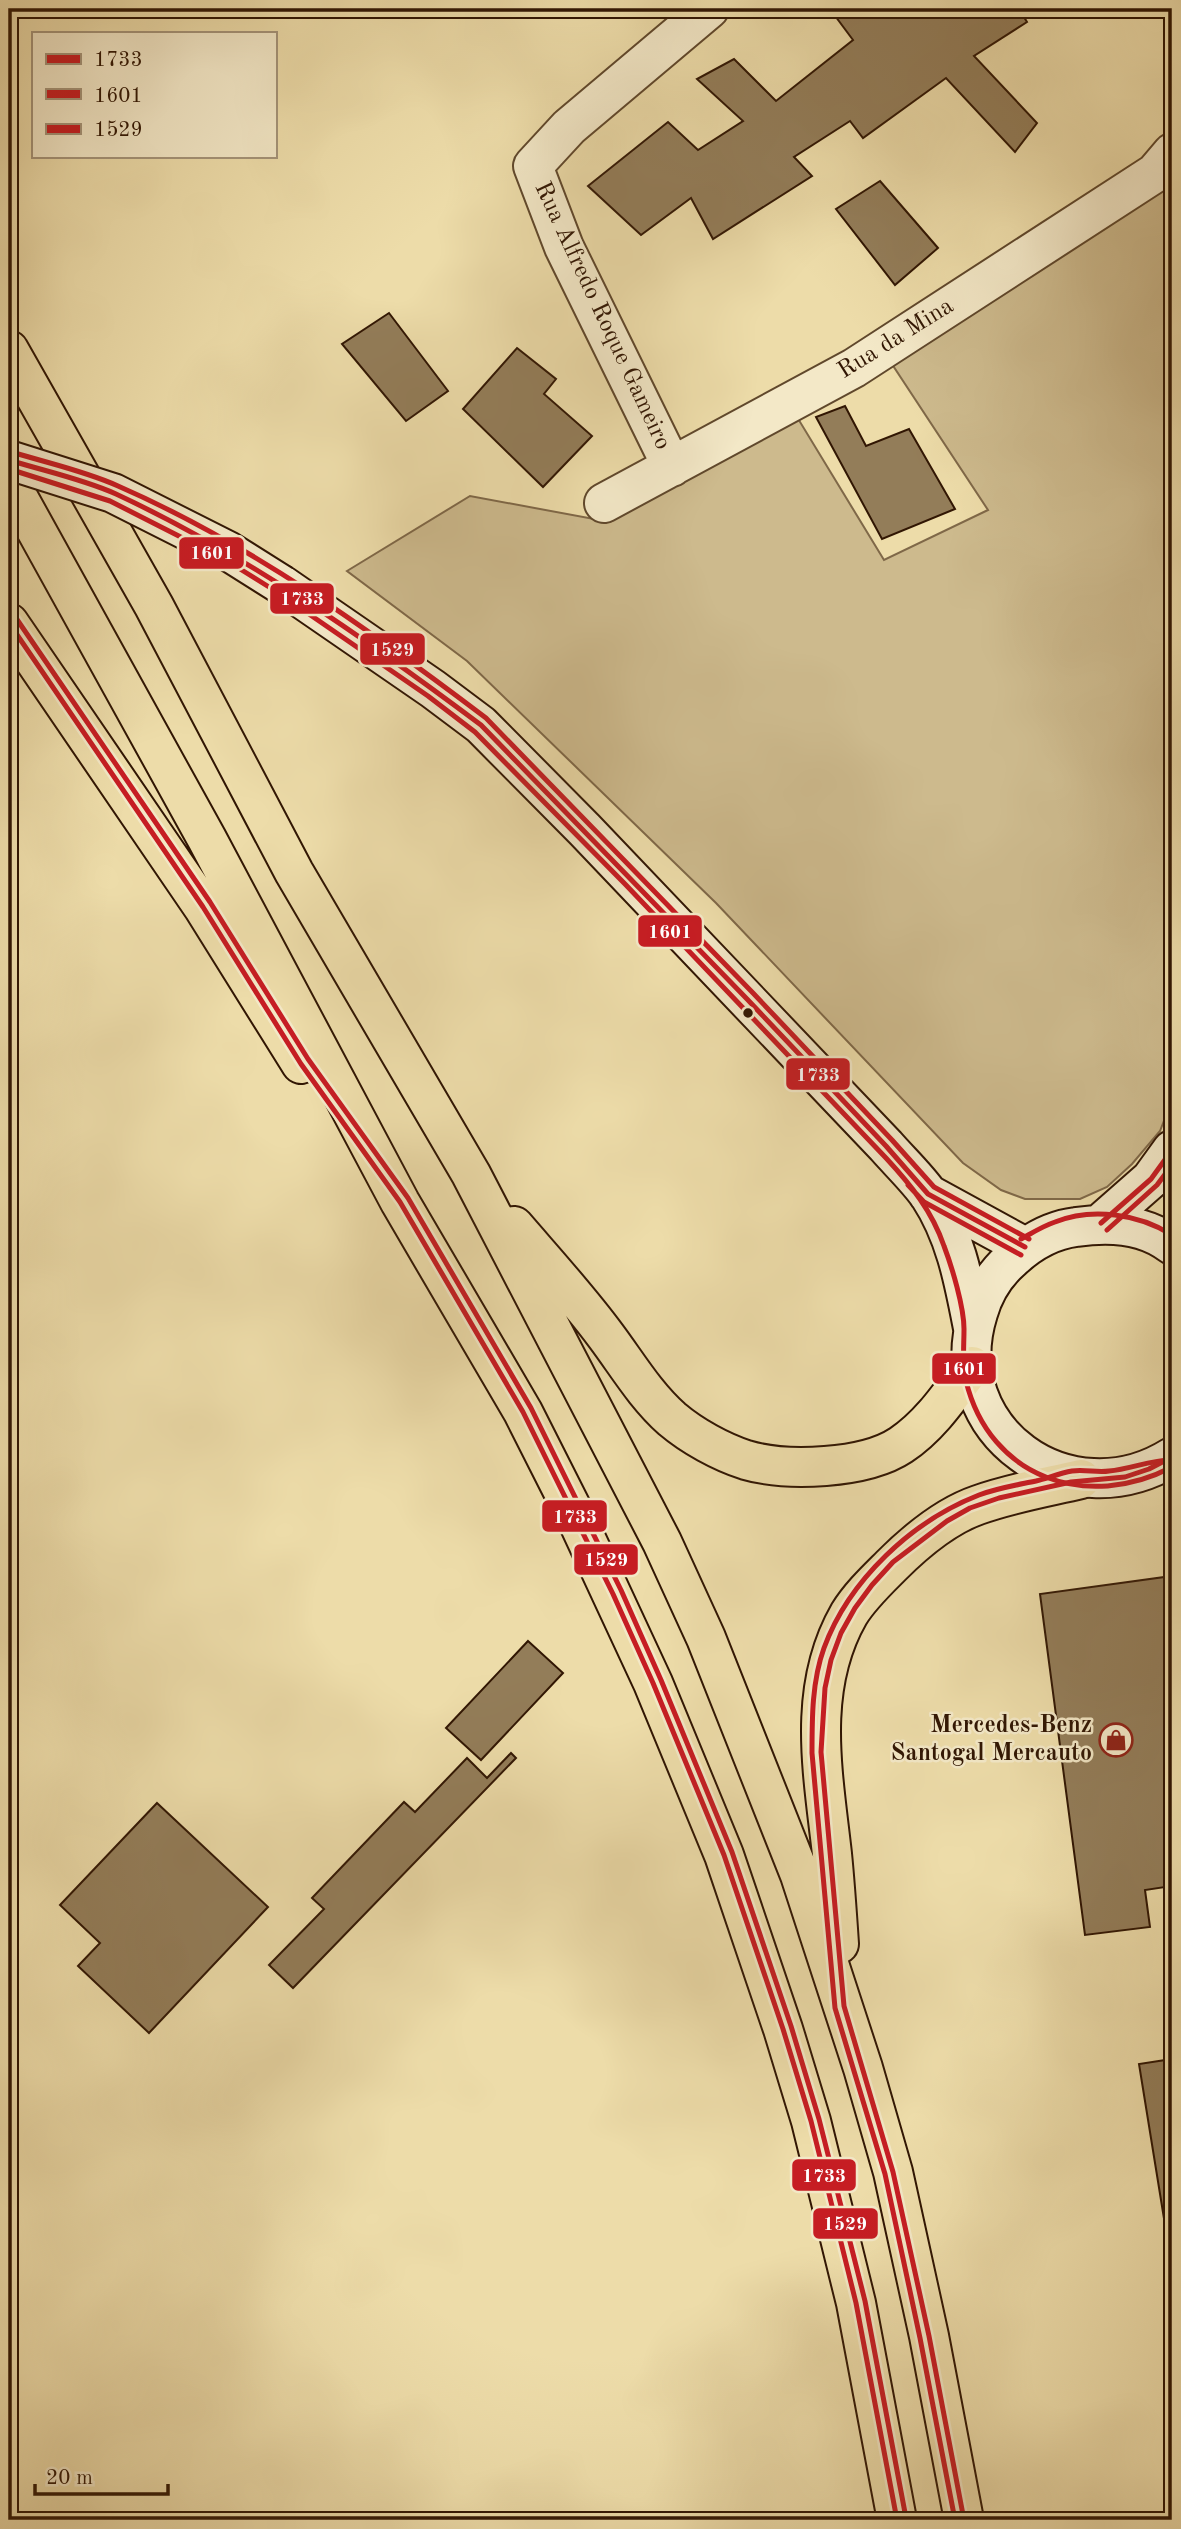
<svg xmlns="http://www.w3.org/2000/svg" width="1181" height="2529" font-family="'Old Standard TT',serif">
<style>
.green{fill:#cdba8d;stroke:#7f6848;stroke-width:2}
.building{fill:#937d59;stroke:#311603;stroke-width:2}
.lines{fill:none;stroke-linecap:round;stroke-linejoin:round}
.street-casing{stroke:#60482c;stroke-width:42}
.secondary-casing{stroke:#311603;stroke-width:42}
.primary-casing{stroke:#311603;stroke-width:42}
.street{stroke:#f3e8c7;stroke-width:38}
.secondary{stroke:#f3e8c7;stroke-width:38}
.primary{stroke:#eddca9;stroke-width:38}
.secondary-bridge-casing{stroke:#311603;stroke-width:42;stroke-linecap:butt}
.secondary-bridge{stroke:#f3e8c7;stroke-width:38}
.bus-1-casing{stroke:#f3e8c7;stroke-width:10}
.bus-2-casing{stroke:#f3e8c7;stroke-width:10}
.bus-3-casing{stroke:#f3e8c7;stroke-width:10}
.bus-1{stroke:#c61d23;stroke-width:5}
.bus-2{stroke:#c61d23;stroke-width:5}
.bus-3{stroke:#c61d23;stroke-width:5}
.bus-dot{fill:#311603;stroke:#f3e8c7;stroke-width:2.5}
.labels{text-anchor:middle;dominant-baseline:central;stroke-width:5;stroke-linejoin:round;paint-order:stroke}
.street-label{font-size:24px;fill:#311603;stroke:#f3e8c7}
.poi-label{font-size:24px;font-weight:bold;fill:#311603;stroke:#f3e8c7;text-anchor:end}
.line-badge{stroke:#f3e8c7;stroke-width:2.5}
.badge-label{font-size:19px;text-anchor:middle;font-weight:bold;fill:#fff}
</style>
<rect width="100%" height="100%" fill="#eddca9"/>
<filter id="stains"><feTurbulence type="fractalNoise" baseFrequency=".00286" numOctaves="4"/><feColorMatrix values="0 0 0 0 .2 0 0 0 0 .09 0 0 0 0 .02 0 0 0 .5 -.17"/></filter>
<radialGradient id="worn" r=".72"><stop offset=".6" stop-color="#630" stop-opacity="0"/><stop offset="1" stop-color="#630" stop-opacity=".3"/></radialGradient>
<!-- green -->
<path class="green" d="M1172 179V1100L1160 1131 1132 1164 1107 1187 1080 1199H1025L1001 1190 963 1163 716 903 467 661 347 571 470 496 610 522 794 412 884 560 988 510 886 355Z"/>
<!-- building -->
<path class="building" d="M830 9H877L885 17 897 9H1019L1027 22 974 56 1037 123 1015 152 946 78 863 138 850 121 794 157 812 176 713 239 691 198 641 235 588 186 668 122 698 150 743 121 697 79 734 59 776 101 853 40Z
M880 181 938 248 895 285 836 209Z
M389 313 448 391 406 421 342 344Z
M517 348 556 379 544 394 592 436 543 487 463 409Z
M845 406 866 446 909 429 955 509 882 539 816 417Z
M1172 1576V1886L1145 1890 1150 1927 1085 1935 1040 1594Z
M528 1641 563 1673 481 1760 446 1728Z
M511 1753 516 1758 293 1988 269 1965 324 1909 312 1898 404 1802 415 1812 467 1758 487 1778Z
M157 1803 268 1907 149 2033 78 1966 100 1943 60 1905Z
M1172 2059V2268L1139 2064Z"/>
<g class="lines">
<defs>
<path id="street" d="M672 467 564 247 533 166 569 127 709 9
M604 503 854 368 1155 173 1172 153"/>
<path id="secondary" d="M282 585 433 689 481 725 585 830 886 1146C900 1162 917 1178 929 1195 956 1236 964 1282 973 1328
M928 1194 1025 1247
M1101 1223 1151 1179 1172 1150
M1172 1245C1145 1224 1109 1222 1076 1227 1052 1230 1029 1243 1011 1260 995 1274 984 1292 978 1313 941 1431 1069 1521 1172 1457"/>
<path id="primary" d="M9 350 154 606 294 872 471 1174 662 1542 706 1638 800 1875 863 2068 893 2172 929 2336 964 2520
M9 481 207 839 400 1202 523 1412 573 1511 653 1683 724 1855 783 2029 811 2121 856 2303 897 2520
M9 623 203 907 301 1064
M514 1226C545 1262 578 1298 606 1336 627 1364 645 1395 672 1419 692 1436 721 1452 746 1460 787 1472 865 1469 901 1445 931 1425 951 1394 972 1366
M839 1944C837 1914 835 1884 832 1854 823 1773 806 1689 849 1614 860 1596 877 1580 891 1566 915 1542 946 1516 978 1505 1011 1493 1047 1487 1081 1479"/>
</defs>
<!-- street casing -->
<use href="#street" class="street-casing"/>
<!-- secondary casing -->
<use href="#secondary" class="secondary-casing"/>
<!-- primary casing -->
<use href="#primary" class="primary-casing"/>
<!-- street -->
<use href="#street" class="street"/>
<!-- secondary -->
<use href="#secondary" class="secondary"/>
<!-- primary -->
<use href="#primary" class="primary"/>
<defs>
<path id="secondary-bridge" d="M9 460 113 493 228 551 282 585"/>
</defs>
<!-- secondary-bridge casing -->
<use href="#secondary-bridge" class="secondary-bridge-casing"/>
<!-- secondary-bridge -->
<use href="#secondary-bridge" class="secondary-bridge"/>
<defs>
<path id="bus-1" d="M9 460C44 471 83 479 116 494 247 555 366 639 481 725L747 999 886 1146 928 1194 1025 1247
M9 623 203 907 301 1064 400 1202 523 1412 613 1594 653 1683 724 1855 783 2029 811 2121 856 2303 897 2520
M1101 1223 1151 1179 1172 1150
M964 2520 929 2336 893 2172 844 2006 821 1752 825 1688 831 1660 841 1633 855 1608 872 1585 893 1562 947 1521 970 1508 999 1498 1071 1482 1125 1477 1149 1469 1172 1457"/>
<path id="bus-2" d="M9 469 110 501 224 559 277 592 428 696 475 732 625 884 886 1158C911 1185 932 1211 944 1246 952 1267 964 1307 964 1329 964 1347 962 1363 966 1381 990 1479 1088 1511 1172 1467
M908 1185 924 1202 1021 1255
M1107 1230 1157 1185 1172 1165"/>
<path id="bus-3" d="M12 452C47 463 85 471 118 486 251 544 371 631 486 718L753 993 892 1140 934 1187 1029 1239
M16 618 210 902 308 1059 408 1198 531 1408 621 1590 661 1680 732 1852 791 2026 819 2119 865 2301 906 2518
M1021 1239C1032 1233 1043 1226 1055 1222 1092 1207 1139 1214 1172 1235
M955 2520 920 2338 885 2174 835 2008 812 1753C812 1718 812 1681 824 1648 849 1580 912 1521 979 1495 998 1488 1017 1485 1036 1481 1048 1478 1060 1473 1072 1471 1085 1469 1097 1473 1109 1471 1131 1469 1150 1460 1172 1460"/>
</defs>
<!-- bus-1 casing -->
<use href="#bus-1" class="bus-1-casing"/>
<!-- bus-2 casing -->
<use href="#bus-2" class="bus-2-casing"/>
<!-- bus-3 casing -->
<use href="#bus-3" class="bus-3-casing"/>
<!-- bus-1 -->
<use href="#bus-1" class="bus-1"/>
<!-- bus-2 -->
<use href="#bus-2" class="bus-2"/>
<!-- bus-3 -->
<use href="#bus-3" class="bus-3"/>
</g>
<!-- icons -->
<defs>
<symbol id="shop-ring" viewBox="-11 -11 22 22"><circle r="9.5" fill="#f3e8c7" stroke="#8f2418" stroke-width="1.5"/><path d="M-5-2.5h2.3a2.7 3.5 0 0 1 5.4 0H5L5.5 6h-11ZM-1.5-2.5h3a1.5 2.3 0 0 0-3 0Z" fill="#8f2418"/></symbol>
</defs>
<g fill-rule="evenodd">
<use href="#shop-ring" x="1097" y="1721" width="38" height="38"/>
</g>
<!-- markers -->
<circle class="bus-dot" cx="748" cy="1013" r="6"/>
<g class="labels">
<!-- street labels -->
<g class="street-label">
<text transform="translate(602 316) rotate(65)">Rua Alfredo Roque Gameiro</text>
<text transform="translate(896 339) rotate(-32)">Rua da Mina</text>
</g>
<!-- poi labels -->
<g class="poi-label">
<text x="1092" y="1726">Mercedes-Benz<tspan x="1092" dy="28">Santogal Mercauto</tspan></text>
</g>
</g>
<g class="line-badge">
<rect x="178" y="536" width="67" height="34" rx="7" fill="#c61d23"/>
<rect x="269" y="582" width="66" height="33" rx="7" fill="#c61d23"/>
<rect x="359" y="632" width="67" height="34" rx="7" fill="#c61d23"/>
<rect x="637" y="914" width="66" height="34" rx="7" fill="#c61d23"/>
<rect x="785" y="1057" width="66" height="34" rx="7" fill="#c61d23"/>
<rect x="931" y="1352" width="66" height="33" rx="7" fill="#c61d23"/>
<rect x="541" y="1499" width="67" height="34" rx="7" fill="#c61d23"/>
<rect x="573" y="1543" width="66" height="33" rx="7" fill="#c61d23"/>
<rect x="791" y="2158" width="66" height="34" rx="7" fill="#c61d23"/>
<rect x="812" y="2207" width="67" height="33" rx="7" fill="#c61d23"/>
</g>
<g class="badge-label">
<text x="212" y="559">1601</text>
<text x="302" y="605">1733</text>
<text x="392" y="656">1529</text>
<text x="670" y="938">1601</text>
<text x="818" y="1081">1733</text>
<text x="964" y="1375">1601</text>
<text x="575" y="1523">1733</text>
<text x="606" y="1566">1529</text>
<text x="824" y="2182">1733</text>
<text x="845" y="2230">1529</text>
</g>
<!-- margin -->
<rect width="1181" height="2529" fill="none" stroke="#eddca9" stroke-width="35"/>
<rect x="10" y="10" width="1160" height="2508" fill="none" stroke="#311603" stroke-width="3.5"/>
<rect x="18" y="18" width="1146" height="2494" fill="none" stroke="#311603" stroke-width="2"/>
<!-- legend -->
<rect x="32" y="32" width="245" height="126" fill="#f3e8c7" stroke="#a59479" stroke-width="2"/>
<rect x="46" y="54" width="35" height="10" fill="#c61d23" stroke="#a59479" stroke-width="2"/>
<text x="94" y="66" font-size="21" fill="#311603">1733</text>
<rect x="46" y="89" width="35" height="10" fill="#c61d23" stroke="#a59479" stroke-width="2"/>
<text x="94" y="102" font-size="21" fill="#311603">1601</text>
<rect x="46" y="124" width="35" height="10" fill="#c61d23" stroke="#a59479" stroke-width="2"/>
<text x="94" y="136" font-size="21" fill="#311603">1529</text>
<!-- scale -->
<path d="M35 2484v10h133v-10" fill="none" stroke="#311603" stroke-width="3.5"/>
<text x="46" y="2484" font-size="21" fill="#311603" stroke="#f3e8c7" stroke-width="5" paint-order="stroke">20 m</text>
<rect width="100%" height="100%" filter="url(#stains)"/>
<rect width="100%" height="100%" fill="url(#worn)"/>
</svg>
